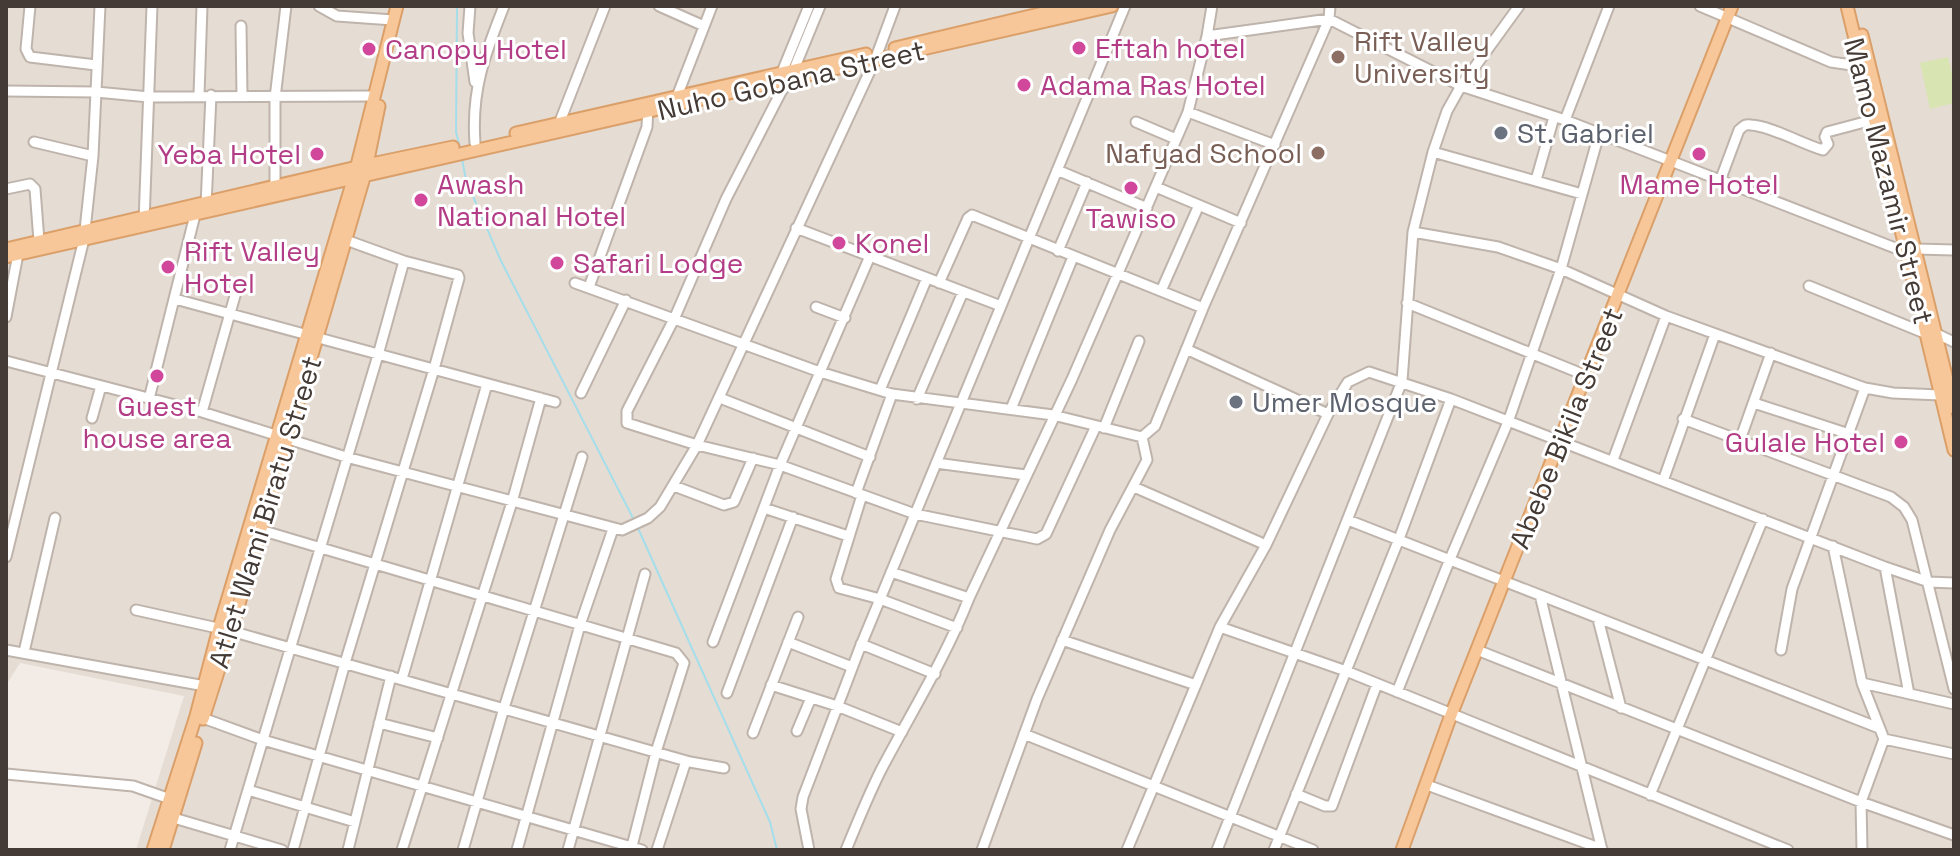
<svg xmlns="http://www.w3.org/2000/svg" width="1960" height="856" font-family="'Space Grotesk',sans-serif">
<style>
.residential{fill:#e5dcd4}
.pitch{fill:#d8e4b1}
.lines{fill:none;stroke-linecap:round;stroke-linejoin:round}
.stream{stroke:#a5deeb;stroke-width:2}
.minor-casing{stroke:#bfb4ac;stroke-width:13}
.major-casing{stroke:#dba06a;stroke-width:15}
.minor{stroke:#fff;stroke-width:9}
.major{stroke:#f7c799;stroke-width:11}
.hotel-dot{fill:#d1479c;stroke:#fff;stroke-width:3}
.education-dot{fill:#8d6e63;stroke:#fff;stroke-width:3}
.worship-dot{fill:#6b7280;stroke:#fff;stroke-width:3}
.labels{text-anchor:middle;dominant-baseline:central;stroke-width:6;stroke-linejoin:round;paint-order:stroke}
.education-label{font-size:28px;fill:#785e54;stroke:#fff;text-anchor:start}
.hotel-label{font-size:28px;fill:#b23c85;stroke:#fff;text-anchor:start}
.street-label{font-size:28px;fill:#443b36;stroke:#fff}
.worship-label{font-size:28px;fill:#5b616d;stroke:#fff;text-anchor:start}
</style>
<rect width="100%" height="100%" fill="#f2ebe6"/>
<!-- residential -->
<path class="residential" d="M6 6H1954V850H136L184 696 20 663 6 685Z"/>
<!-- pitch -->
<path class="pitch" d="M1948 57 1954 83V103L1930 109 1920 63Z"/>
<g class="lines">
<!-- stream -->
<path class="stream" d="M457 6 456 132 460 148
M462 159 466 180 501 261 634 520
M637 526 770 822 777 850"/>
<defs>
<path id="minor" d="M30 6 26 49 30 57 96 65
M319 6 337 16 393 20
M470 6 468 33 475 82
M659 6 704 26
M820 6 790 79 781 92 726 199 675 317 627 411V423L697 445 780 465 915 514 1037 539 1046 534 1096 426
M1700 6 1831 62 1865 67
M241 26 242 96
M1207 36 1329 19 1461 86 1565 120 1908 253
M780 77 809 6
M6 91 96 92 149 97 374 96
M199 95 202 6
M676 99 712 6
M1188 112 1275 145
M1565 120 1609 6
M1136 122 1176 139
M557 129 605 6
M34 142 93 156
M475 143C471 90 485 54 504 6
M1433 152 1582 194
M1057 170 1147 208
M1536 180 1554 117
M1720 181 1739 130C1744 126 1744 124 1751 125 1771 126 1802 144 1823 150L1828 144 1825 137 1827 132 1880 118
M1156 187 1241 223
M275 188V98L286 6
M6 189 30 184 35 189 39 241
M206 205 211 95
M144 222 152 6
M796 228 1001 306
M1413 232 1498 247 1561 269 1666 316 1865 388 1893 393 1940 395
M1916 249 1954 250
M1058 251 1087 182
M575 283 820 372 892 394 1053 415 1142 437 1155 426 1203 308 1329 19 1330 6
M939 283 968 218 972 215 1203 308
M1809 286 1927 334
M589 287 647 127 648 105
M1161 291 1199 205
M175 299 555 402
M1407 303 1587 376
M816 307 845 318
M6 317 18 254
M1935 333 1954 342
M1186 349 1328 414
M6 361 202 412 346 457 622 530 648 518 660 507 697 445 875 60 895 6
M880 390 927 278
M581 393 626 300
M720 398 870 457
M149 399 195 215
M917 399 963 292
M1754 403 1849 434
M1011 409 1073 257
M202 412 238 285
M92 418 101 386
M1683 419 1891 497 1904 507 1912 520 1954 689
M1104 428 1139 341
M1740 440 1771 353
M1613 460 1666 316
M936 463 1026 475
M1663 481 1715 334
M674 486 724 505 734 502 753 458
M1134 487 1266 545
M856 493 892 394
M862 495 836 579 839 588 880 599 957 628
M764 508 848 536
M1348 520 1879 728
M257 529 676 653 684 663 656 752 631 850
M1833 546 1862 683 1884 739 1861 802 1862 850
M6 557 84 239 93 156 100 6
M1885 567 1909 694
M891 572 969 598
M1540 595 1602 850
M136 610 231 631 690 762 724 768
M1598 619 1621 708
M1220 627 1346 671 1788 850
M1062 640 1196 685
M713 642 780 465 870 256
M788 642 852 667
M861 644 935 674
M6 650 205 686
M1477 650 1861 802 1954 835
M1781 650 1792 589 1865 388
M24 652 55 518
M402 679 487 384
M1862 683 1954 704
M771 685 837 706 902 732
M1397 692 1450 559 1508 422 1561 269 1599 134
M727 693 793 517
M200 717 263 740 642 850
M379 723 438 738
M797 731 811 698
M753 733 798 617
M1024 734 1313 850
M1884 739 1954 754
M6 774 133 786 170 799
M1427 785 1602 849
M248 790 355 822
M1296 794 1325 806H1332L1377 684
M1650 795 1763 519
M167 816 282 850
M230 850 378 355 404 261
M293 850 345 663 434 369 459 278 458 275 404 261 346 240
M348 850 391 676
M402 850 512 502 541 398
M463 850 504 708 582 457
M517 850 580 625 613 529
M568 850 645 574
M657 850 686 761
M809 850 801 809 803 797 859 650 1125 6
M846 850C857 823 868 796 881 770 911 713 945 659 969 598L1072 379 1188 112 1207 36 1212 6
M982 850 1037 699 1110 530 1147 460 1142 437
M1127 850 1220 627 1266 545 1328 414 1348 382 1369 372 1451 399 1885 567 1929 582 1954 583
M1217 850 1402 381 1413 232 1433 152 1447 111 1461 86 1519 6
M1274 850 1399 539 1451 399"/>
<path id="major" d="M1847 6 1954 450
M1862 35 1954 408
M895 48 1073 6
M516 133 866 54
M6 249 357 167 453 147
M6 257 1112 6
M203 719 231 631 365 174 379 106
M153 850 196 716 219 628 354 177 397 6
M163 850 196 743
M1402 850 1451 715 1732 6"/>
</defs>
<!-- minor casing -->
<use href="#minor" class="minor-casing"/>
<!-- major casing -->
<use href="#major" class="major-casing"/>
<!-- minor -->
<use href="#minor" class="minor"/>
<!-- major -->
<use href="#major" class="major"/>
</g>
<!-- markers -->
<g class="hotel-dot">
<circle cx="1079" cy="48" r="8"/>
<circle cx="369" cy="49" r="8"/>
<circle cx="1024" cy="85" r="8"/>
<circle cx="317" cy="154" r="8"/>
<circle cx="1699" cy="154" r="8"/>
<circle cx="1131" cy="188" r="8"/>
<circle cx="421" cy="200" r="8"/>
<circle cx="839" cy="243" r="8"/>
<circle cx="557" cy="263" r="8"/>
<circle cx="168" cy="267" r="8"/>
<circle cx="157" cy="376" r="8"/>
<circle cx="1901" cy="442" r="8"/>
</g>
<g class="education-dot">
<circle cx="1338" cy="57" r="8"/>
<circle cx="1318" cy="153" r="8"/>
</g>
<g class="worship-dot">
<circle cx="1501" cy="133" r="8"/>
<circle cx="1236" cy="402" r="8"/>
</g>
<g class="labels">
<!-- education labels -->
<g class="education-label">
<text x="1354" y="41">Rift Valley<tspan x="1354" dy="32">University</tspan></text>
<text x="1302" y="153" text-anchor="end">Nafyad School</text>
</g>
<!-- hotel labels -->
<g class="hotel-label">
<text x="1095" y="48">Eftah hotel</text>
<text x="385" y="49">Canopy Hotel</text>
<text x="1040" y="85">Adama Ras Hotel</text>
<text x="301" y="154" text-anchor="end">Yeba Hotel</text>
<text x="437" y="184">Awash<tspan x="437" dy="32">National Hotel</tspan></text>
<text x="1699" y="184" text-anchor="middle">Mame Hotel</text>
<text x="1131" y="218" text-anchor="middle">Tawiso</text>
<text x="855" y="243">Konel</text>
<text x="184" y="251">Rift Valley<tspan x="184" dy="32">Hotel</tspan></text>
<text x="573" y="263">Safari Lodge</text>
<text x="157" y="406" text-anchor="middle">Guest<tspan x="157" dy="32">house area</tspan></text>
<text x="1885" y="442" text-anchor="end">Gulale Hotel</text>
</g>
<!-- street labels -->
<g class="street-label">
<text transform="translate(791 80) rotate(-13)">Nuho Gobana Street</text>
<text transform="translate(1889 181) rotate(76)">Mamo Mazamir Street</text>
<text transform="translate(1566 428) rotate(-68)">Abebe Bikila Street</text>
<text transform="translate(265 512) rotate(-73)">Atlet Wami Biratu Street</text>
</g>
<!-- worship labels -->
<g class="worship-label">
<text x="1517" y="133">St. Gabriel</text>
<text x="1252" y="402">Umer Mosque</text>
</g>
</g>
<!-- border -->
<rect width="1960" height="856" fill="none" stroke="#443b36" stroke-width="16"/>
</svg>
